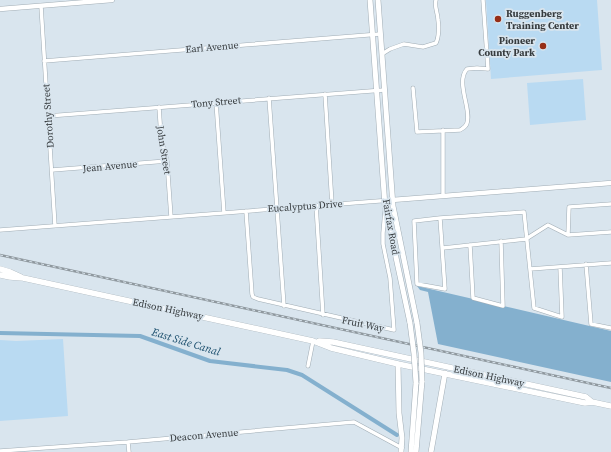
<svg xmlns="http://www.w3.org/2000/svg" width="611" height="452" font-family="'Source Serif 4',serif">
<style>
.green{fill:#b9daf2}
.water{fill:#84b0ce}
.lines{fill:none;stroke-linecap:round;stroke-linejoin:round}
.canal{stroke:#84b0ce;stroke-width:4}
.minor-casing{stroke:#a1adb5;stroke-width:4.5}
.tertiary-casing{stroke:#a1adb5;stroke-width:5.5}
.secondary-casing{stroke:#a1adb5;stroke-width:6}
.primary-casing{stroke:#a1adb5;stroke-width:6}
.minor{stroke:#fff;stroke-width:3.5}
.tertiary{stroke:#fff;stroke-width:4.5}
.secondary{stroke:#fff;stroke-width:5}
.primary{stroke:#fff;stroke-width:5.5}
.rail-casing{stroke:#8f989e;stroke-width:2.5}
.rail{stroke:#d9e5ee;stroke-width:1;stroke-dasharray:3;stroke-linecap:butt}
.secondary-bridge-casing{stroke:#a1adb5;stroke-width:6;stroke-linecap:butt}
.secondary-bridge{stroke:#fff;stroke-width:5}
.poi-dot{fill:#962e17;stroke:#d9e5ee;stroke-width:1.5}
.labels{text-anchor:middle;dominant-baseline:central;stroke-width:3.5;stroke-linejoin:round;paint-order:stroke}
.poi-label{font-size:10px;font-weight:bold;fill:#363b3e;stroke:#d9e5ee;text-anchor:start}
.street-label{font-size:10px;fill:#363b3e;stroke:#d9e5ee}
.water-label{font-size:11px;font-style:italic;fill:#184c6b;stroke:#d9e5ee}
</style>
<rect width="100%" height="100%" fill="#d9e5ee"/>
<!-- green -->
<path class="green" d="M486 0H597L602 70 491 79Z
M583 79 586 120 530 125 527 83Z
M63 339 68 416 0 421V340L16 341Z"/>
<!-- water -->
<path class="water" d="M417 286 611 331V382L438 344 428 292 420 290Z"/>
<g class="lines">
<!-- canal -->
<path class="canal" d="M0 333 140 336 210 361 287 370 302 375 397 435"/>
<defs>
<path id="minor" d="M41 6 55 226
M382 54 390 49 404 44 423 47 436 43C439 37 439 26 438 20 438 13 434 7 436 0
M44 61 380 34
M413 88 417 132 460 130C463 128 466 127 467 123 472 110 455 82 467 69L477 68 488 69 483 0
M325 94 332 204
M269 98 284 306
M216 102 224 213
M159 107 161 136 167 161 171 217
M48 116 384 90
M443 130V195
M52 170 167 161
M316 205 323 315
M246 211 252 294 253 297 258 299 394 330 390 278 383 244V233L385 211
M440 218 445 289 417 284 414 221 440 218 524 212 534 308 562 317 560 267
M0 230 392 200
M568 235 569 207 611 204
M470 245 473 298 503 306 501 241
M443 248 526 239 548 225 568 235 611 232
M586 264 591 324 611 328
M530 269 611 263
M308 366 313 341
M128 442 129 452
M0 451 128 442 354 422 402 448"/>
<path id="tertiary" d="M0 9 112 0
M392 200 611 183"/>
<path id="secondary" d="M370 0 385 206 410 323
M378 0 393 206 417 323
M398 364 399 413 402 438 401 452
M411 452 416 383
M416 452 422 381
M431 452 445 373"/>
<path id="primary" d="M0 269 10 272 21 277
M0 275 10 277 23 278 313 341 331 348 398 364 585 403 592 402 611 406
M319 341 333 342 586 397 592 402"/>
</defs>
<!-- minor casing -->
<use href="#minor" class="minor-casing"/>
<!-- tertiary casing -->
<use href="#tertiary" class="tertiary-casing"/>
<!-- secondary casing -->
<use href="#secondary" class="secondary-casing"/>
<!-- primary casing -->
<use href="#primary" class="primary-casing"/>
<!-- minor -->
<use href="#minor" class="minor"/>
<!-- tertiary -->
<use href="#tertiary" class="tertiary"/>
<!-- secondary -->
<use href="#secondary" class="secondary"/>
<!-- primary -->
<use href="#primary" class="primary"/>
<defs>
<path id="rail" d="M0 255 611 388"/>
</defs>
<!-- rail casing -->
<use href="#rail" class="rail-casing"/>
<!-- rail -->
<use href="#rail" class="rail"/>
<defs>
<path id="secondary-bridge" d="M410 323 414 354 416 383
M417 323 421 353 422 381"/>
</defs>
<!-- secondary-bridge casing -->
<use href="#secondary-bridge" class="secondary-bridge-casing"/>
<!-- secondary-bridge -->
<use href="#secondary-bridge" class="secondary-bridge"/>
</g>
<!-- markers -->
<g class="poi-dot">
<circle cx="498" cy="19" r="4"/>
<circle cx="543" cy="46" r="4"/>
</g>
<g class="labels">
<!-- poi labels -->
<g class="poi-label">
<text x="506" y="13">Ruggenberg<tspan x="506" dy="12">Training Center</tspan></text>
<text x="535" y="40" text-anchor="end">Pioneer<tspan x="535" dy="12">County Park</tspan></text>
</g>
<!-- street labels -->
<g class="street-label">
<text transform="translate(212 47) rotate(-5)">Earl Avenue</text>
<text transform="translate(216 102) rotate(-5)">Tony Street</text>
<text transform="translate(48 116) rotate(-94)">Dorothy Street</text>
<text transform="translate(164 150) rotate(81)">John Street</text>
<text transform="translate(110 166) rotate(-5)">Jean Avenue</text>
<text transform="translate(305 206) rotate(-4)">Eucalyptus Drive</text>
<text transform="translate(391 227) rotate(80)">Fairfax Road</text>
<text transform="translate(168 309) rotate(12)">Edison Highway</text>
<text transform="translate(363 324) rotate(12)">Fruit Way</text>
<text transform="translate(489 376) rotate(12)">Edison Highway</text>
<text transform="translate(204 435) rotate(-5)">Deacon Avenue</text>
</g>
<!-- water labels -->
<g class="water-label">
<text transform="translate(186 342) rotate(17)">East Side Canal</text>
</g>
</g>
</svg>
